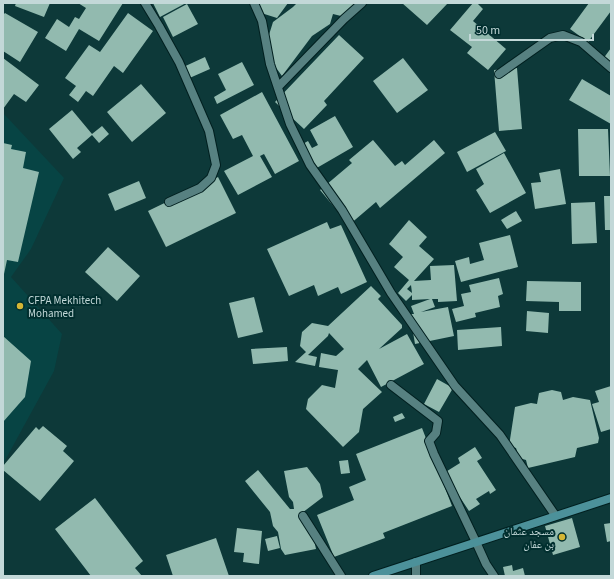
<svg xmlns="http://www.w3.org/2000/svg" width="614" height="579" font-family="'Source Sans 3','Noto Naskh Arabic',sans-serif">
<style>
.built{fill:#074444}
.building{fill:#92baaf;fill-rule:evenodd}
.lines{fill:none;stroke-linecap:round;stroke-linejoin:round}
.service-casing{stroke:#001f1f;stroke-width:10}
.minor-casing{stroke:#001f1f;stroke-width:10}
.secondary-casing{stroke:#001f1f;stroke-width:10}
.service{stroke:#578181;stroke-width:8}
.minor{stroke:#578181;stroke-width:8}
.secondary{stroke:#4c919a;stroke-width:8}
.poi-dot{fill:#d4b635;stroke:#012f2f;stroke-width:1.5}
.labels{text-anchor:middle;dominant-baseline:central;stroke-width:4;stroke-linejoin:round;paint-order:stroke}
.poi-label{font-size:11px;fill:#c3d8d8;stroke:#012f2f;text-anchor:start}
</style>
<rect width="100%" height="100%" fill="#0d3939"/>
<!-- built -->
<path class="built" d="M3 113 64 178 31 249 11 277 62 334 54 371 3 464Z"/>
<!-- building -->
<path class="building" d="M16 3H50L44 17 15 6Z
M78 3H123L99 41 79 29 66 51 45 38 57 19 69 27 75 17 79 19 86 8Z
M153 3H186L160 17Z
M251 3H288L277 18 258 12Z
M297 3H360L341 16 333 14 330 24 312 36 282 76 264 51 273 22 293 7Z
M402 3H448L427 25Z
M473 3H477L483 9 473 21 506 49 488 70 467 53 472 47 450 30Z
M589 3H611V11L588 42 570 29Z
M187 4 198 24 173 37 163 17Z
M5 13 38 32 20 62 3 51V15Z
M128 13 153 31 123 73 114 66 93 96 86 91 78 102 69 95 76 86 65 78 89 45 100 52Z
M339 35 364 58 324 101 327 105 304 129 275 102Z
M611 48V64L603 59Z
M205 57 210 69 185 80 179 69Z
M3 58 39 85 26 102 14 94 3 109Z
M403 58 428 90 397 113 373 81Z
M242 62 254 85 217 104 214 97 226 90 218 74Z
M517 68 522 129 499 131 494 70Z
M582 79 611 96V124L569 100Z
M141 84 166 113 132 142 107 112Z
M262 92 299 161 275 174 264 154 260 156 272 177 238 195 224 171 253 156 242 135 233 139 220 115Z
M72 110 92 134 102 126 109 134 99 143 92 135 77 148 81 152 73 159 49 129Z
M335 116 353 147 315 169 301 145 308 141 312 148 318 145 310 130Z
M578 129H608L610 176H579Z
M495 132 506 151 467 172 457 152Z
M373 140 395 166 402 161 405 165 434 140 445 153 380 208 376 202 349 225 320 190 352 163 349 160Z
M3 143 12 145 11 149 26 152 23 168 39 172 18 262 7 260 4 274Z
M504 153 526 193 490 213 476 190 484 184 476 169Z
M560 169 566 204 535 209 531 183 541 182 539 173Z
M218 177 236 213 166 247 148 211Z
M139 181 146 198 115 211 108 194Z
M604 196H611V230H605Z
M595 202 597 243 572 244 571 203Z
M516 211 522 221 507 229 501 220Z
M409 220 427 237 419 246 434 259 414 281 431 280 430 266 454 265 457 301 438 302V299H432L435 307 421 312 448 307 454 336 415 344 410 314H414L411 306 430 299 412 300V295L406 301 398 293 409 280 394 267 403 257 389 244ZM411 285 412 293 407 289Z
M327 222 330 229 341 225 367 282 341 294 338 287 318 296 314 285 289 296 267 249Z
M510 235 518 267 461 282 455 261 469 257 470 264 484 260 479 243Z
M108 247 140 276 117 301 85 272Z
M499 278 503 294 498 296 500 307 475 313 476 317 456 322 452 309 464 306 461 294 471 292 469 285Z
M527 281 581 282V311H559V302L526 301Z
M371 286 381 296 378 299 402 325V328L379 349 407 334 424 364 381 387 367 360 358 369 382 392 363 409 359 432 343 447 306 409 308 399 322 385 335 388 338 370 319 367 321 353 336 356 344 349 329 333 328 336 308 355 317 357 315 366 295 362 306 352 300 346 302 332 312 323 328 326Z
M254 297 263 332 238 338 229 303Z
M527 311 549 313 548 333 526 331Z
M501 327 502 346 458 350 457 330Z
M3 336 31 361 25 397 3 422Z
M287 347 288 361 253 364 251 349Z
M437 379 453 388 439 412 424 404Z
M611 386V429L601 432 592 404 599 402 595 391Z
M552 390 561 392 563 400 573 397 590 400 599 438 598 443 577 448 575 457 528 468 526 460 519 458 516 448 509 446 515 407 531 403 537 404 539 393Z
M402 413 405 418 395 422 393 417Z
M43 426 67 446 63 451 74 461 40 501 3 470V466L36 427 39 430Z
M422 428 452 506 383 533 385 538 334 557 317 515 354 500 349 487 366 480 356 454Z
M475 447 482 458 477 461 496 490 490 494 489 491 476 499 480 504 469 511 444 473 460 463 458 458Z
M348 460 350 473 341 474 339 461Z
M307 467 320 484 323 497 298 516 313 535 316 549 285 555 281 549 278 532 273 526 270 512 245 481 258 470 290 509H294L293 502 289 497 284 471Z
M95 498 143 561 135 568 142 576H91L55 529Z
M572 518 580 547 553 555 545 526Z
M611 523V541L607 542 604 524Z
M237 528 262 531 259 564 243 562 244 553 234 552Z
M277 536 280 548 268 551 265 539Z
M216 538 229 576H173L166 555Z
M512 565 513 571 523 568 525 576H505L503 567Z"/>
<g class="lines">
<defs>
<path id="service" d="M476 542 486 564 494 576
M416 562V576"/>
<path id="minor" d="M145 3 159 26 179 62 209 131 216 165 211 178 200 188 169 202
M254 3 262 21 270 64 290 124 310 165 342 210 391 293 455 386 500 435 555 515
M499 74 550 38 563 35 581 42 611 68
M278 87 344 19 362 3
M391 385 438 421 436 433 429 441 434 454 476 542
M303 516 341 576"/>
<path id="secondary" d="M373 576 611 498"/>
</defs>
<!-- service casing -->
<use href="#service" class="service-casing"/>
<!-- minor casing -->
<use href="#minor" class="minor-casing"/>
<!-- secondary casing -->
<use href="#secondary" class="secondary-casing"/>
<!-- service -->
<use href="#service" class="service"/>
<!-- minor -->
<use href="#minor" class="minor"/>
<!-- secondary -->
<use href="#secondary" class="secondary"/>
</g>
<!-- markers -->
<g class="poi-dot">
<circle cx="20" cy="306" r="4"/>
<circle cx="562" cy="537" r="4"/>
</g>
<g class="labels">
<!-- poi labels -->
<g class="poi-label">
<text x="28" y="300">CFPA Mekhitech<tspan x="28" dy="13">Mohamed</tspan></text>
<text x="554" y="531" text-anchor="end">مسجد عثمان<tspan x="554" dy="13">بن عفان</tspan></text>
</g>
</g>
<!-- border -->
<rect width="614" height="579" fill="none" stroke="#c3d8d8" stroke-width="8"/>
<!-- scale -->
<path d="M470 34v6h123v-6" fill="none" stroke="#c3d8d8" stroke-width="2"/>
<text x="476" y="34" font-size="12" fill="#c3d8d8" stroke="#012f2f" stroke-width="3" paint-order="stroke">50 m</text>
</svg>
